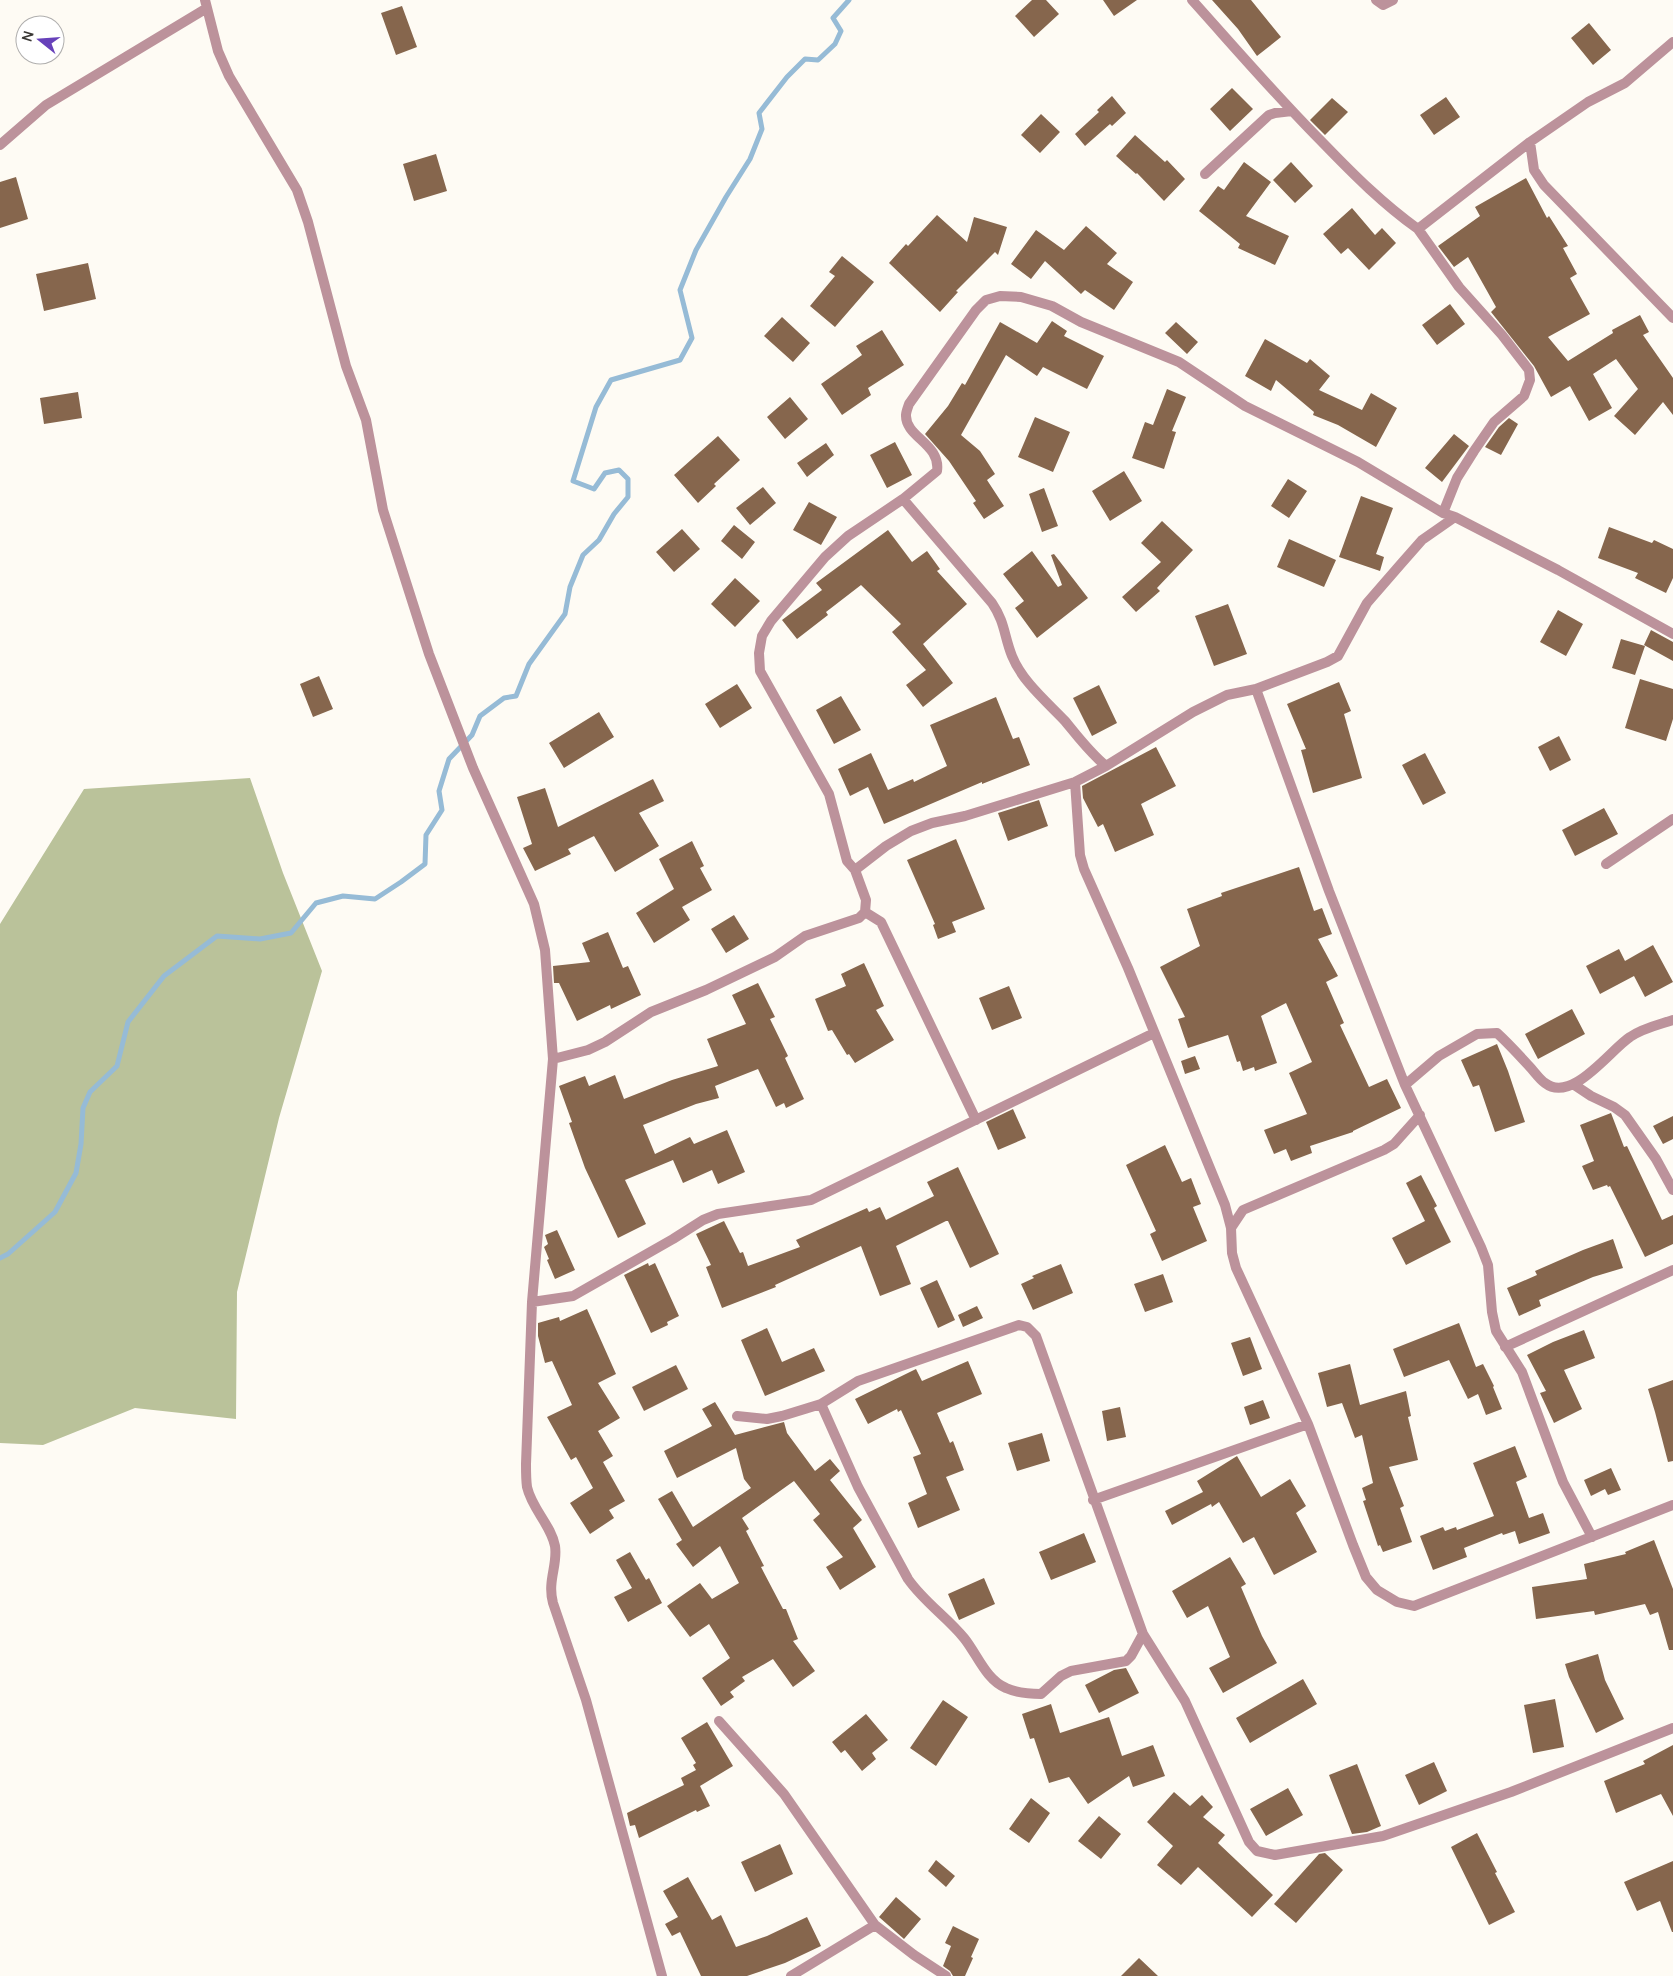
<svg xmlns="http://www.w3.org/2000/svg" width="1673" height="1976" font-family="Manrope,sans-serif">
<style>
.forest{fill:#bac29a}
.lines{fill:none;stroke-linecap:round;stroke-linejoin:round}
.stream{stroke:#96bbd6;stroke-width:5}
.building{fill:#86664d}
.minor{stroke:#bc929b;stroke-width:10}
</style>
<rect width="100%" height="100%" fill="#fefbf4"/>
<!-- forest -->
<path class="forest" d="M250 778 283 873 322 971 279 1118 237 1292 236 1419 135 1408 43 1445 0 1443V924L84 789Z"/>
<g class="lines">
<!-- stream -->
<path class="stream" d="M0 1258 8 1254 55 1212 76 1173 81 1144 83 1108 90 1092 117 1066 128 1022 164 976 217 936 260 939 291 933 316 903 343 896 375 899 401 882 425 864 426 835 442 810 439 791 449 759 472 735 480 716 504 698 516 696 529 664 565 614 570 587 583 555 599 540 614 514 628 497V479L619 470 605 473 594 489 573 481 596 407 611 380 680 360 692 338 680 290 696 250 726 197 750 159 762 129 759 113 787 77 805 59 818 60 835 44 841 31 833 18 849 0"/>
</g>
<!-- building -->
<path class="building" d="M1032 0H1046L1059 14 1034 37 1015 16Z
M1103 0H1137L1114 16Z
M1212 0H1251L1281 37 1257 56 1238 29Z
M402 6 417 47 396 55 381 13Z
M1589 23 1611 50 1593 65 1571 38Z
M1232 88 1253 109 1230 131 1210 109Z
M1112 96 1126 113 1112 126 1110 124 1085 146 1075 134 1099 112 1097 110Z
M1446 97 1460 117 1434 135 1420 115Z
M1332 98 1348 112 1325 135 1310 120Z
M1041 114 1060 132 1040 153 1021 135Z
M1135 135 1165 162 1167 160 1185 179 1164 201 1137 173 1136 174 1116 156Z
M436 154 447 191 414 201 403 164Z
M1244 162 1271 182 1246 216 1289 236 1275 265 1238 248 1240 244 1199 211 1218 186 1224 190Z
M1291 162 1313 186 1295 203 1273 180Z
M16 177 28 219 0 228V182Z
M1526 178 1547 218 1549 216 1568 246 1563 248 1577 274 1570 278 1590 314 1548 337 1568 361 1613 333 1612 330 1640 315 1649 332 1643 335 1673 378V415L1663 402 1635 435 1614 416 1638 389 1616 359 1593 374 1612 408 1589 421 1570 386 1551 397 1534 366 1491 312 1496 307 1468 257 1454 267 1438 246 1480 216 1475 207Z
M1352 208 1375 235 1382 228 1396 243 1369 270 1348 248 1341 254 1323 234Z
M937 215 967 242 974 217 1007 227 998 255 995 252 956 291 958 292 940 312 889 263 906 244 908 246Z
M1086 226 1117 253 1107 264 1133 282 1114 310 1085 290 1081 294 1045 261 1031 279 1011 264 1036 230 1064 250Z
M842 256 874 282 835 327 810 306 835 276 829 272Z
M88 263 96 299 44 311 36 274Z
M1450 304 1465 324 1437 345 1422 325Z
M782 317 810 343 793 362 764 336Z
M1052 321 1067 331 1064 336 1104 356 1087 389 1043 367 1037 376 1006 355 961 435 980 451 995 474 987 480 1004 506 984 519 973 503 976 501 949 461 925 434 948 406 962 383 965 385 1000 322 1037 343Z
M1176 322 1198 342 1187 354 1165 333Z
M882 330 904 365 868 388 871 395 842 415 821 384 862 355 856 346Z
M1265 339 1307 363 1310 359 1330 376 1319 390 1362 410 1371 393 1397 408 1376 447 1338 425 1313 415 1314 412 1276 380 1271 391 1245 376Z
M1167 389 1186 397 1172 431 1176 432 1164 469 1132 458 1145 422 1153 425Z
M78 392 82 418 44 424 40 398Z
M790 397 808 419 785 439 767 417Z
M1035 417 1070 432 1053 472 1018 457Z
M1509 418 1518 424 1501 455 1485 447 1499 427Z
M1454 434 1469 446 1442 482 1425 468Z
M718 436 740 460 714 484 716 486 698 503 674 475Z
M895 442 912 475 887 488 870 455Z
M826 443 834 455 807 477 797 463Z
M1124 471 1142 501 1110 521 1092 491Z
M1288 479 1307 491 1289 518 1271 506Z
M763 487 776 503 750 525 736 508Z
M1044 488 1058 526 1042 532 1029 494Z
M1361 496 1393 508 1376 554 1384 557 1380 571 1339 557Z
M809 502 837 517 821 545 793 530Z
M1162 521 1193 550 1157 588 1160 591 1136 612 1122 597 1161 562 1141 543Z
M734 525 755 542 742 559 721 541Z
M1609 527 1652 543 1654 540 1673 549V578L1666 593 1635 578 1638 573 1598 558Z
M682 529 700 549 674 572 656 552Z
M888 530 912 562 927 551 940 569 937 571 967 604 923 644 953 683 923 707 906 685 926 670 892 632 901 624 861 585 826 612 828 615 797 639 782 620 822 590 816 583Z
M1289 539 1336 560 1324 587 1277 567Z
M1032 551 1058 587 1062 585 1051 555 1054 554 1088 598 1037 638 1015 608 1024 601 1003 574Z
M735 578 760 601 735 627 711 604Z
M1228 604 1247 654 1214 666 1195 616Z
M1558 610 1583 624 1566 656 1540 642Z
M1651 630 1673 642V661L1644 645Z
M1621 639 1645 646 1635 675 1612 668Z
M319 676 333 709 313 717 300 684Z
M1640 679 1673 689V719L1666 741 1625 728Z
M1339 682 1351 711 1344 714 1362 778 1313 793 1301 750 1306 749 1287 704Z
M737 684 752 708 720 728 705 704Z
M1099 685 1117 723 1092 736 1073 698Z
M841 696 861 730 834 744 816 710Z
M996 697 1013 739 1019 737 1030 765 982 784V782L884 824 868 787 850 796 838 769 871 753 888 790 913 779 914 782 947 766 930 725Z
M599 712 614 737 564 768 549 743Z
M1559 736 1571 760 1550 771 1538 747Z
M1156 747 1176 786 1141 804 1154 835 1115 852 1103 824 1098 827 1083 798 1082 786Z
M1425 753 1446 793 1423 805 1402 765Z
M653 779 664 801 639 813 659 846 615 872 594 836 568 849 571 854 535 871 523 848 532 844 517 797 545 788 558 827Z
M1039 800 1048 826 1008 841 998 813Z
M1604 808 1618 834 1575 856 1562 830Z
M956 839 985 909 952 922 956 932 938 939 933 925 935 924 907 860Z
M692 841 704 866 700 868 712 890 682 907 690 920 654 943 636 913 674 889 659 859Z
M1299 867 1314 911 1322 908 1332 934 1318 939 1338 976 1326 982 1344 1023 1340 1025 1369 1087 1387 1079 1401 1108 1353 1131V1132L1310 1146 1312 1153 1291 1161 1286 1149 1274 1154 1264 1130 1307 1114 1289 1073 1312 1062 1286 1003 1261 1016 1277 1063 1255 1071 1254 1067 1243 1071 1240 1061 1237 1062 1228 1035 1188 1048 1178 1019 1185 1017 1160 967 1200 946 1187 909 1222 896 1221 893Z
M734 915 749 939 726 953 711 929Z
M608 932 623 968 628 966 641 995 611 1009 610 1005 577 1021 559 983H554L553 966 590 962 582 943Z
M1653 945 1673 982 1645 997 1634 976 1600 994 1586 966 1619 949 1625 961Z
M864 963 884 1006 876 1010 894 1040 855 1063 849 1054 847 1055 832 1030 828 1031 815 999 846 986 841 974Z
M758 983 775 1017 770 1019 788 1056 785 1058 804 1099 786 1108 784 1103 776 1107 758 1069 715 1086 719 1098 696 1104 643 1125 655 1154 690 1137 694 1144 727 1130 745 1172 718 1184 712 1170 683 1183 673 1160 625 1180 646 1224 618 1238 585 1168 569 1123 572 1122 559 1086 585 1076 589 1086 615 1075 624 1099 672 1080 718 1066 707 1039 746 1024 732 995Z
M1009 986 1022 1018 992 1030 979 998Z
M1572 1009 1585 1034 1538 1059 1525 1034Z
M1497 1044 1508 1071 1525 1122 1495 1132 1479 1085 1473 1087 1461 1060Z
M1195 1056 1200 1069 1185 1074 1181 1061Z
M1013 1109 1026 1138 998 1150 986 1122Z
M1611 1113 1624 1147 1627 1146 1662 1220 1673 1215V1244L1645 1257 1610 1186 1608 1187 1607 1185 1593 1190 1582 1166 1594 1161 1580 1125Z
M1673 1116V1139L1663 1144 1653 1126Z
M1165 1145 1182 1182 1191 1178 1201 1204 1193 1207 1207 1241 1162 1261 1150 1234 1156 1231 1126 1165Z
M958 1167 999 1254 970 1268 948 1221H946L896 1246 911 1284 880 1296 861 1246 775 1285 776 1287 722 1308 706 1267 711 1265 696 1234 724 1221 740 1253 743 1252 748 1266 800 1247 796 1240 867 1208 869 1212 880 1207 886 1220 934 1196 927 1182Z
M1421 1175 1437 1206 1434 1208 1451 1242 1406 1265 1392 1238 1425 1221 1406 1183Z
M557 1230 575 1270 555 1279 547 1260 549 1259 544 1247 548 1244 545 1235Z
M1613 1239 1623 1268 1593 1277 1539 1300 1541 1306 1519 1316 1507 1288 1537 1275 1535 1271 1583 1250Z
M648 1263 649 1266 655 1263 679 1316 667 1322 668 1325 651 1333 624 1275Z
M1061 1264 1073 1293 1033 1310 1021 1284 1034 1278 1032 1276Z
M1163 1274 1173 1302 1145 1312 1134 1284Z
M937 1280 955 1320 938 1328 920 1288Z
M977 1306 983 1318 963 1327 958 1315Z
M587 1309 616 1374 598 1383 620 1418 598 1431 613 1456 603 1462 625 1501 609 1510 614 1518 590 1534 570 1503 593 1488 576 1457 571 1460 547 1417 572 1405 552 1361 545 1363 538 1336V1323L559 1317 560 1321Z
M1459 1323 1476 1367 1483 1364 1494 1386 1493 1387 1502 1409 1486 1415 1478 1394 1468 1399 1449 1360 1404 1377 1393 1349Z
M767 1328 782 1362 814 1348 825 1371 765 1396 741 1340Z
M1584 1330 1595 1358 1564 1370 1582 1409 1554 1423 1540 1393 1546 1391 1527 1355 1553 1342Z
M1250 1337 1262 1369 1243 1376 1231 1343Z
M968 1361 982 1394 937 1413 950 1443 953 1441 964 1470 946 1477 960 1510 918 1528 908 1503 927 1494 913 1457 921 1454 901 1410 898 1412 897 1409 868 1424 855 1399 916 1369 922 1381Z
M1350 1364 1360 1405 1406 1391 1411 1416 1408 1417 1418 1460 1389 1467 1404 1506 1400 1508 1412 1542 1383 1552 1380 1545 1378 1546 1363 1501 1366 1500 1362 1488 1373 1483 1362 1435 1355 1438 1342 1403 1327 1407 1318 1373Z
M676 1365 688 1389 644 1411 632 1387Z
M1673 1380V1461L1668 1462 1655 1412 1648 1389Z
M1263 1400 1270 1418 1250 1425 1244 1407Z
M715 1402 735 1435 784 1422 787 1433 815 1471 830 1459 840 1471 830 1480 862 1520 853 1528 876 1567 840 1590 826 1567 843 1557 813 1520 820 1514 794 1481 742 1518 749 1529 746 1531 764 1566 761 1567 783 1609H786L798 1639 793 1641 815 1671 793 1687 773 1659 742 1677 745 1681 730 1692 734 1697 721 1706 702 1678 730 1658 709 1624 690 1637 667 1606 700 1583 712 1599 739 1583 720 1546 693 1567 676 1544 682 1540 658 1499 672 1491 693 1527 751 1488 744 1479 736 1448 677 1478 664 1451 712 1426 702 1409Z
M1120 1407 1126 1437 1107 1441 1102 1411Z
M1042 1433 1050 1461 1017 1471 1008 1443Z
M1515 1446 1527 1477 1516 1482 1529 1518 1543 1513 1550 1533 1519 1544 1515 1531 1503 1535 1502 1533 1464 1548 1467 1557 1433 1570 1420 1536 1443 1527 1445 1531 1456 1527 1457 1530 1494 1516 1473 1463Z
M1237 1456 1261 1497 1290 1479 1306 1506 1296 1513 1317 1552 1274 1575 1254 1537 1243 1543 1219 1502 1212 1507 1211 1504 1172 1525 1165 1511 1203 1492 1197 1481Z
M1611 1468 1621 1490 1608 1495 1605 1489 1591 1496 1584 1480Z
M1084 1533 1096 1562 1051 1580 1039 1552Z
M1654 1540 1673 1589V1650H1669L1658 1612 1650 1615 1645 1604 1595 1615 1594 1611 1536 1619 1532 1587 1587 1579 1584 1564 1626 1554 1625 1552Z
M630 1552 646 1580 649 1578 662 1603 628 1622 614 1597 632 1588 616 1560Z
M1230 1557 1246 1584 1241 1587 1262 1636 1277 1663 1223 1693 1209 1668 1230 1657 1208 1606 1187 1618 1172 1591Z
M984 1578 995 1604 959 1620 948 1594Z
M1598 1654 1605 1680 1624 1719 1596 1733 1569 1677 1565 1664Z
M1126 1668 1139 1693 1099 1713 1085 1685 1114 1670Z
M1303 1679 1317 1704 1250 1743 1236 1718Z
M1555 1699 1564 1747 1533 1753 1524 1705Z
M943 1700 968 1717 936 1766 910 1748Z
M1051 1704 1060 1733 1109 1717 1122 1756 1153 1745 1165 1776 1133 1787 1129 1776 1088 1804 1069 1777 1049 1783 1034 1738 1030 1739 1022 1714Z
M866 1714 888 1740 872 1753 876 1759 862 1771 845 1750 841 1753 832 1742Z
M707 1722 733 1766 700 1786 710 1806 697 1812 696 1810 639 1838 635 1825 630 1826 627 1813 684 1785 681 1778 696 1770 693 1765 696 1763 681 1738Z
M1673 1745V1816L1661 1794 1616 1813 1604 1781 1645 1764 1643 1761Z
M1434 1762 1447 1791 1419 1805 1405 1775Z
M1357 1764 1381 1826 1367 1832 1352 1834 1329 1775Z
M1288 1788 1303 1815 1266 1836 1250 1809Z
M1174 1792 1190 1806 1202 1795 1213 1807 1203 1817 1225 1835 1218 1843 1273 1895 1252 1917 1198 1867 1181 1885 1157 1865 1173 1846 1147 1822Z
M1031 1798 1050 1813 1029 1843 1009 1829Z
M1099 1816 1121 1834 1101 1859 1078 1841Z
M1477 1833 1497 1872 1495 1873 1515 1912 1489 1925 1451 1847Z
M780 1844 793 1874 755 1892 741 1862Z
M1325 1853 1343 1870 1296 1923 1274 1904 1319 1854Z
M936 1860 955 1876 946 1887 928 1871Z
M1673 1861V1932H1672L1660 1901 1637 1911 1624 1882Z
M688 1877 712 1920 721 1915 736 1947 767 1936 807 1917 821 1946 785 1963 747 1976H701L680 1932 672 1936 665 1924 678 1917 663 1891Z
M896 1897 921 1919 904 1939 879 1917Z
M953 1926 979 1939 971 1957 973 1958 965 1976H953L950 1971 943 1966 951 1946 945 1943Z
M1139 1958 1158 1976H1121Z"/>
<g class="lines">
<!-- minor -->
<path class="minor" d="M205 0 218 51 229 76 297 190 308 222 346 366 366 420 383 510 429 654 473 768 534 904 545 950 553 1059 532 1302 526 1464C526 1471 526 1480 527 1487 532 1509 551 1525 555 1546 558 1565 547 1581 553 1603L586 1700 662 1976
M1192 0C1236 49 1278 98 1324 144 1354 175 1383 204 1418 229L1530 142 1588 102 1625 83 1673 42
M1376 0 1383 5 1393 0
M1530 142 1534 170 1544 185 1673 318
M0 145 46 105 207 8
M1205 174 1269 115 1275 113 1292 111
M1418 229 1459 287 1502 335 1529 370 1530 380 1524 396 1494 422 1474 451 1457 478 1443 513
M903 499 992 603C1005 622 1004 636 1012 656 1022 681 1046 701 1065 721 1078 737 1090 753 1106 766
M1256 689 1329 891 1405 1085 1481 1247 1488 1265 1492 1312 1496 1331 1522 1372 1563 1482 1592 1537
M1075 782 1080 855 1084 869 1128 968 1225 1205 1231 1228 1232 1253 1236 1268 1308 1424 1353 1545 1366 1577 1377 1590 1397 1602 1414 1606 1673 1505
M1606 864 1673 819
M855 870 886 846 911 831 932 823 965 816 1075 782 1106 766 1193 712 1227 695 1256 689 1327 662 1338 656 1367 603 1400 565 1422 540 1455 517
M865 912 881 922 976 1120
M553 1059 588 1050 605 1042 651 1012 706 990 775 957 805 936 859 918 865 912 866 900 855 870 847 861 829 794 760 671 759 653 762 636 771 621 825 557 848 536 903 499 937 471C941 444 905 437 906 415 906 412 908 407 909 404L976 310 986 300 1000 296 1021 297 1052 306 1081 322 1179 362 1245 406 1358 462 1443 513 1455 517 1558 570 1673 634
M1573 1084 1591 1096 1614 1107 1625 1115 1656 1159 1673 1190
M1405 1085 1439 1056 1477 1034 1497 1033C1508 1043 1519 1055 1529 1066 1534 1071 1539 1079 1545 1083 1572 1104 1610 1050 1630 1037 1643 1028 1658 1025 1673 1020
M1231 1228 1243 1210 1384 1150 1394 1144 1420 1115
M532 1302 573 1296 673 1239 703 1220 718 1214 811 1200 1154 1033
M1505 1347 1673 1270
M821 1404 858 1487 908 1579C924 1602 947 1617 964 1638 977 1654 986 1680 1006 1688 1017 1693 1029 1694 1041 1694L1061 1676 1071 1671 1126 1661 1131 1656 1143 1634
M737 1416 767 1419 782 1416 821 1404 858 1381 1019 1325 1027 1327 1036 1336 1143 1634 1185 1701 1249 1842 1257 1851 1275 1855 1383 1836 1511 1792 1673 1728
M1093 1500 1308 1424
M719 1721 784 1794 875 1925 914 1955 946 1976
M791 1976 875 1925"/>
</g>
<!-- north arrow -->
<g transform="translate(40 40) rotate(287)"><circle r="24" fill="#ffffff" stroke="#b0afae"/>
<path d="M0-4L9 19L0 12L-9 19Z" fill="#6741ba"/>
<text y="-8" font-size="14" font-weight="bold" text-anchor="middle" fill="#3a3834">N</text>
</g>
</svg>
